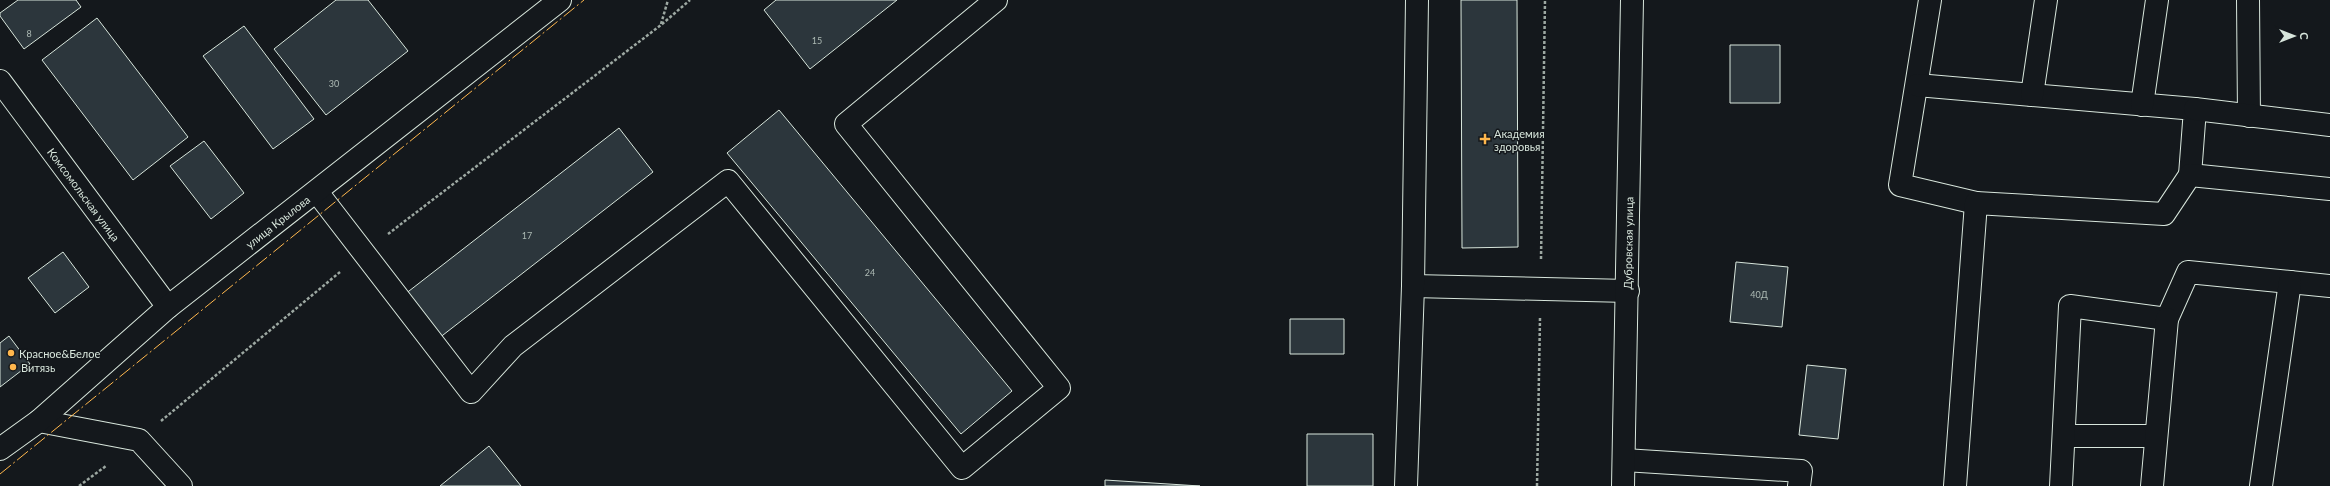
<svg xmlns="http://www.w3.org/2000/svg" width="2330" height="486" font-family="Lato,sans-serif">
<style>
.building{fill:#2c363c;stroke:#d8e6dc}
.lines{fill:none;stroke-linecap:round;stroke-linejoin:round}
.minor-casing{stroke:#d8e6dc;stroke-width:24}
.path{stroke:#9da8a2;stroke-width:2.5;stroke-dasharray:3 2;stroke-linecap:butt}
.minor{stroke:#14181c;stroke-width:22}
.power{stroke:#ffb74d;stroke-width:1;stroke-dasharray:14 3 2 3;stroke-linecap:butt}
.poi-dot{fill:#ffb74d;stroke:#14181c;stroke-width:1.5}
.labels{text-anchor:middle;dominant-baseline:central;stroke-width:3;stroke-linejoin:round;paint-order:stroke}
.number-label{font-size:9px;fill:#adbab4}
.poi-label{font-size:11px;fill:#d8e6dc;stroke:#14181c;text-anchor:start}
.street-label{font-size:11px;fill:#d8e6dc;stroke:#14181c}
</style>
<rect width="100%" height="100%" fill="#14181c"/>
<!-- building -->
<path class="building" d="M18 0H76L81 7 24 49 0 16V13Z
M336 0H368L408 51 326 115 274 49Z
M776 0H897L810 69 764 10Z
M1461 0H1517L1518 247 1462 248Z
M97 18 188 137 133 180 42 60Z
M244 26 314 119 273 149 203 56Z
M1730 45H1780V103H1730Z
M779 110 1012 391 961 434 727 153Z
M619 128 653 172 434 342 400 298Z
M204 141 244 193 211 219 170 166Z
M63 252 89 287 55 313 28 278Z
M1736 262 1788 267 1782 327 1730 322Z
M1290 319H1344V354H1290Z
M9 336 30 364 0 387V343Z
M1807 365 1846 369 1838 439 1799 435Z
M1307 434H1373V486H1307Z
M489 446 521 486H440Z
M1105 480 1200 486H1105Z"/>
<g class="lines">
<defs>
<g id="minor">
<path d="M1930 0 1900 185 1976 203"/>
<path d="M2248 0 2249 116"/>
<path id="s1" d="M0 81 168 307"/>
<path d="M1917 85 2195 109 2190 175"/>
<path d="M2032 95 2046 0"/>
<path d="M2142 105 2157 0"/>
<path d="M2195 109 2330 125"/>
<path d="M317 192 471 392 513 346 728 181 962 468 1059 388 846 124 996 0"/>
<path d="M1413 286 1628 291"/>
<path d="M39 421 139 440 181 486"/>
<path d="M2064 436H2156"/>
<path id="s2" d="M0 449 39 421 168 307 560 0"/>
<path d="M1624 460 1801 471 1799 486"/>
<path d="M1406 486 1413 286 1417 0"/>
<path id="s3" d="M1623 486 1632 0"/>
<path d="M1955 486 1976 203 2164 214 2190 175 2330 189"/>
<path d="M2061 486 2070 306 2167 319 2188 272 2330 286"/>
<path d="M2152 486 2167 319"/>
<path d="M2261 486 2290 282"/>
</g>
</defs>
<!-- minor casing -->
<use href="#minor" class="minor-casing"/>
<!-- path -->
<path class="path" d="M661 24 668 0
M388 234 661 25 690 0
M1541 259 1545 0
M161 421 340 272
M79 486 106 466
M1537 486 1540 318"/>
<!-- minor -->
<use href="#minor" class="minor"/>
<!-- power -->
<path class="power" d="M0 474 584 0"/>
</g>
<!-- markers -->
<g class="poi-dot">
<path d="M1483 133h4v4h4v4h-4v4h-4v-4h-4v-4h4z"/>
<circle cx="11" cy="353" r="4"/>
<circle cx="13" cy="367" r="4"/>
</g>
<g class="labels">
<!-- number labels -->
<g class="number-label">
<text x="29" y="33">8</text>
<text x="817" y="40">15</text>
<text x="334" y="83">30</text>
<text x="527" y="235">17</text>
<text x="870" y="272">24</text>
<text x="1759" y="294">40Д</text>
</g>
<!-- poi labels -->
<g class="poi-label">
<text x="1494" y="133">Академия<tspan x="1494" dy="13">здоровья</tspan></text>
<text x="19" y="353">Красное&amp;Белое</text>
<text x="21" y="367">Витязь</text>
</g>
<!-- street labels -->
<g class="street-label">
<text stroke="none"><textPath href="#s1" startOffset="141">Комсомольская улица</textPath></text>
<text stroke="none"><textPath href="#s2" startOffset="359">улица Крылова</textPath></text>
<text stroke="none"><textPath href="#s3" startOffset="243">Дубровская улица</textPath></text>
</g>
</g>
<!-- north arrow -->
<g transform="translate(2294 36) rotate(90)" stroke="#14181c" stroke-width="3" paint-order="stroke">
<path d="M0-3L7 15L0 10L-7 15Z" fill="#d8e6dc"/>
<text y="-6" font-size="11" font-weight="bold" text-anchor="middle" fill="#d8e6dc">С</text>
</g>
</svg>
